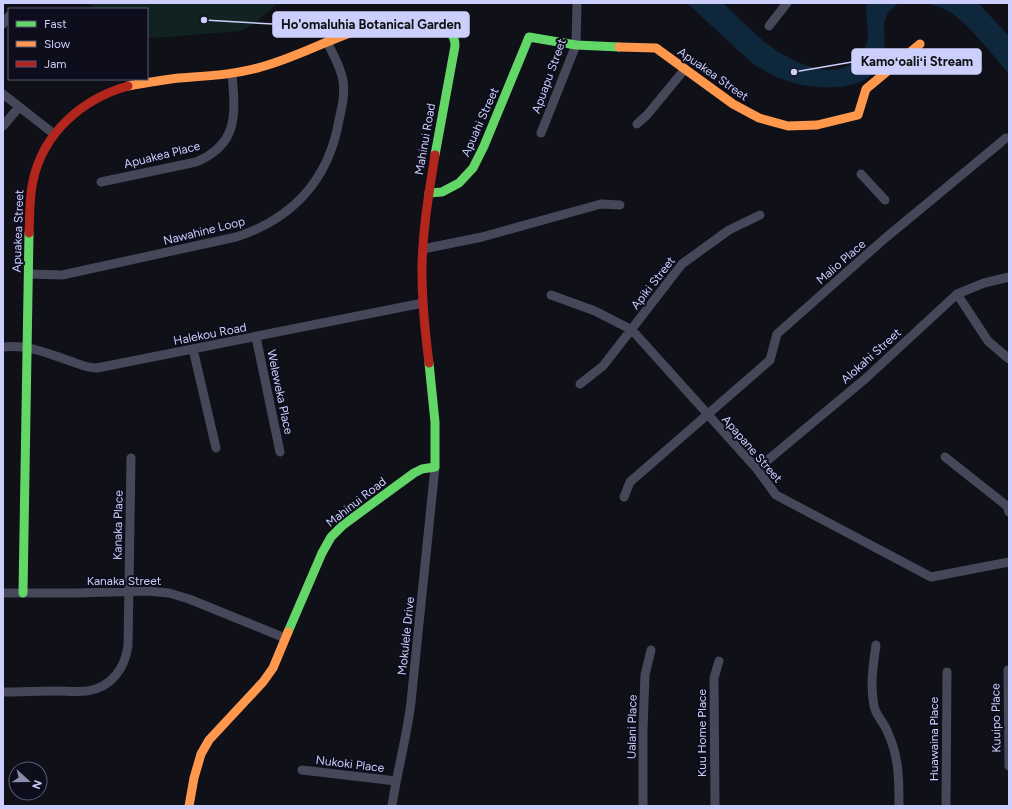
<svg xmlns="http://www.w3.org/2000/svg" width="1012" height="809" font-family="Figtree,sans-serif">
<style>
.green{fill:#112321}
.water{fill:#0f273b}
.lines{fill:none;stroke-linecap:round;stroke-linejoin:round}
.street{stroke:#464759;stroke-width:9}
.fast{stroke:#63d668;stroke-width:9}
.slow{stroke:#ff974d;stroke-width:9}
.jam{stroke:#b3261e;stroke-width:9}
.labels{text-anchor:middle;dominant-baseline:central;stroke-width:4;stroke-linejoin:round;paint-order:stroke}
.street-label{font-size:12px;fill:#cccefb;stroke:#0d0d1c}
.leader{fill:none;stroke:#cccefb;stroke-width:1.5}
.callout-dot{fill:#cccefb;stroke:#0d0d1c;stroke-width:1.5}
.callout{fill:#cccefb;stroke:#cccefb;stroke-width:1.5}
.callout-label{font-size:13px;text-anchor:middle;font-weight:bold;fill:#111}
</style>
<rect width="100%" height="100%" fill="#101018"/>
<!-- green -->
<path class="green" d="M87 3H278L254 24 240 31 155 38 147 37V9H97Z"/>
<!-- water -->
<path class="water" d="M687 3H723C737 16 751 31 766 43 793 64 847 90 866 45 871 33 864 17 867 3H900C872 18 892 40 881 63 867 93 817 90 790 82 776 78 764 71 752 63Z
M925 3H978L1009 36V74C999 62 990 51 980 40 963 21 951 8 925 3Z"/>
<g class="lines">
<!-- street -->
<path class="street" d="M3 24 9 16
M769 26 787 3
M3 94 54 134
M637 124 647 115 685 69
M3 126 19 107
M541 133 576 45 577 3
M861 174 885 200
M101 182 196 162C240 144 235 112 232 73
M423 249 482 237 601 204 620 205
M29 274 62 275 236 237C293 219 329 179 339 120 342 107 345 94 343 81 341 67 333 54 327 42
M957 294 988 341 1009 359
M551 295 595 311 632 330 757 469 776 495 931 577 1009 562
M256 337 280 452
M3 347C27 344 47 353 70 361 79 364 87 368 97 368L423 303
M193 349 216 448
M580 384 603 366 682 264 729 230 760 215
M945 457 1007 506 1009 512
M757 469 865 379 957 294 984 283 1009 277
M624 497 630 482 770 360 777 334 883 240 1006 138
M3 593H76L148 591 169 593 189 599 285 638
M876 645C873 665 870 686 874 706 876 716 885 724 888 733 899 757 899 780 899 806
M1008 670 1009 766
M3 692C21 692 38 691 56 691 66 691 77 692 87 691 111 688 125 668 128 646L131 458
M302 770 396 781
M392 806C397 771 407 737 411 702L435 467
M643 806V729L645 675 651 650
M715 806 714 678 719 661
M946 806 947 672"/>
<!-- fast -->
<path class="fast" d="M381 23C398 20 437 18 450 32 454 36 455 41 455 46L435 155
M429 193 442 192 459 183 473 168 484 146 529 37 576 45 619 47
M23 593 29 233
M288 632 322 553 331 537 343 525 414 473 422 469 435 467V422L429 363"/>
<!-- slow -->
<path class="slow" d="M619 47 656 48 733 104 759 118 788 126 817 125 858 115 866 89 920 44
M128 86C145 83 162 80 179 78 206 76 234 75 261 67 302 56 339 33 381 23
M189 806 194 778 201 754 209 740 263 682 273 668 288 632"/>
<!-- jam -->
<path class="jam" d="M29 233C30 216 29 198 33 181 43 133 82 99 128 86
M429 363C425 332 422 302 422 271 422 232 429 193 435 155"/>
</g>
<g class="labels">
<!-- street labels -->
<g class="street-label">
<text transform="translate(713 74) rotate(35)">Apuakea Street</text>
<text transform="translate(549 76) rotate(-70)">Apuapu Street</text>
<text transform="translate(480 122) rotate(-66)">Apuahi Street</text>
<text transform="translate(425 139) rotate(-80)">Mahinui Road</text>
<text transform="translate(162 155) rotate(-14)">Apuakea Place</text>
<text transform="translate(18 231) rotate(-88)">Apuakea Street</text>
<text transform="translate(204 231) rotate(-14)">Nawahine Loop</text>
<text transform="translate(841 262) rotate(-41)">Malio Place</text>
<text transform="translate(653 283) rotate(-52)">Apiki Street</text>
<text transform="translate(210 334) rotate(-11)">Halekou Road</text>
<text transform="translate(871 356) rotate(-42)">Alokahi Street</text>
<text transform="translate(280 392) rotate(78)">Weleweka Place</text>
<text transform="translate(752 449) rotate(49)">Apapane Street</text>
<text transform="translate(356 502) rotate(-38)">Mahinui Road</text>
<text transform="translate(118 525) rotate(-89)">Kanaka Place</text>
<text x="124" y="581">Kanaka Street</text>
<text transform="translate(406 636) rotate(-84)">Mokulele Drive</text>
<text transform="translate(996 718) rotate(-91)">Kuuipo Place</text>
<text transform="translate(632 727) rotate(-89)">Ualani Place</text>
<text transform="translate(702 733) rotate(-90)">Kuu Home Place</text>
<text transform="translate(934 739) rotate(-90)">Huawaina Place</text>
<text transform="translate(350 764) rotate(7)">Nukoki Place</text>
</g>
</g>
<!-- callouts -->
<path class="leader" d="M204 20L273 24M794 72L852 62"/>
<g class="callout-dot">
<circle cx="204" cy="20" r="4"/>
<circle cx="794" cy="72" r="4"/>
</g>
<g class="callout">
<rect x="273" y="12" width="196" height="25" rx="4"/>
<rect x="852" y="49" width="129" height="25" rx="4"/>
</g>
<g class="callout-label">
<text x="371" y="29">Ho'omaluhia Botanical Garden</text>
<text x="917" y="66">Kamoʻoaliʻi Stream</text>
</g>
<!-- border -->
<rect width="1012" height="809" fill="none" stroke="#cccefb" stroke-width="8"/>
<!-- legend -->
<rect x="8" y="8" width="140" height="72" fill="#0d0d1c" stroke="#595a75"/>
<rect x="16" y="21" width="20" height="6" fill="#63d668" stroke="#595a75"/>
<text x="44" y="28" font-size="12" fill="#cccefb">Fast</text>
<rect x="16" y="41" width="20" height="6" fill="#ff974d" stroke="#595a75"/>
<text x="44" y="48" font-size="12" fill="#cccefb">Slow</text>
<rect x="16" y="61" width="20" height="6" fill="#b3261e" stroke="#595a75"/>
<text x="44" y="68" font-size="12" fill="#cccefb">Jam</text>
<!-- north arrow -->
<g transform="translate(28 781) rotate(111)"><circle r="19" fill="#0d0d1c" stroke="#595a75"/>
<path d="M0-3L7 15L0 10L-7 15Z" fill="#8a8cac"/>
<text y="-6" font-size="11" font-weight="bold" text-anchor="middle" fill="#cccefb">N</text>
</g>
</svg>
